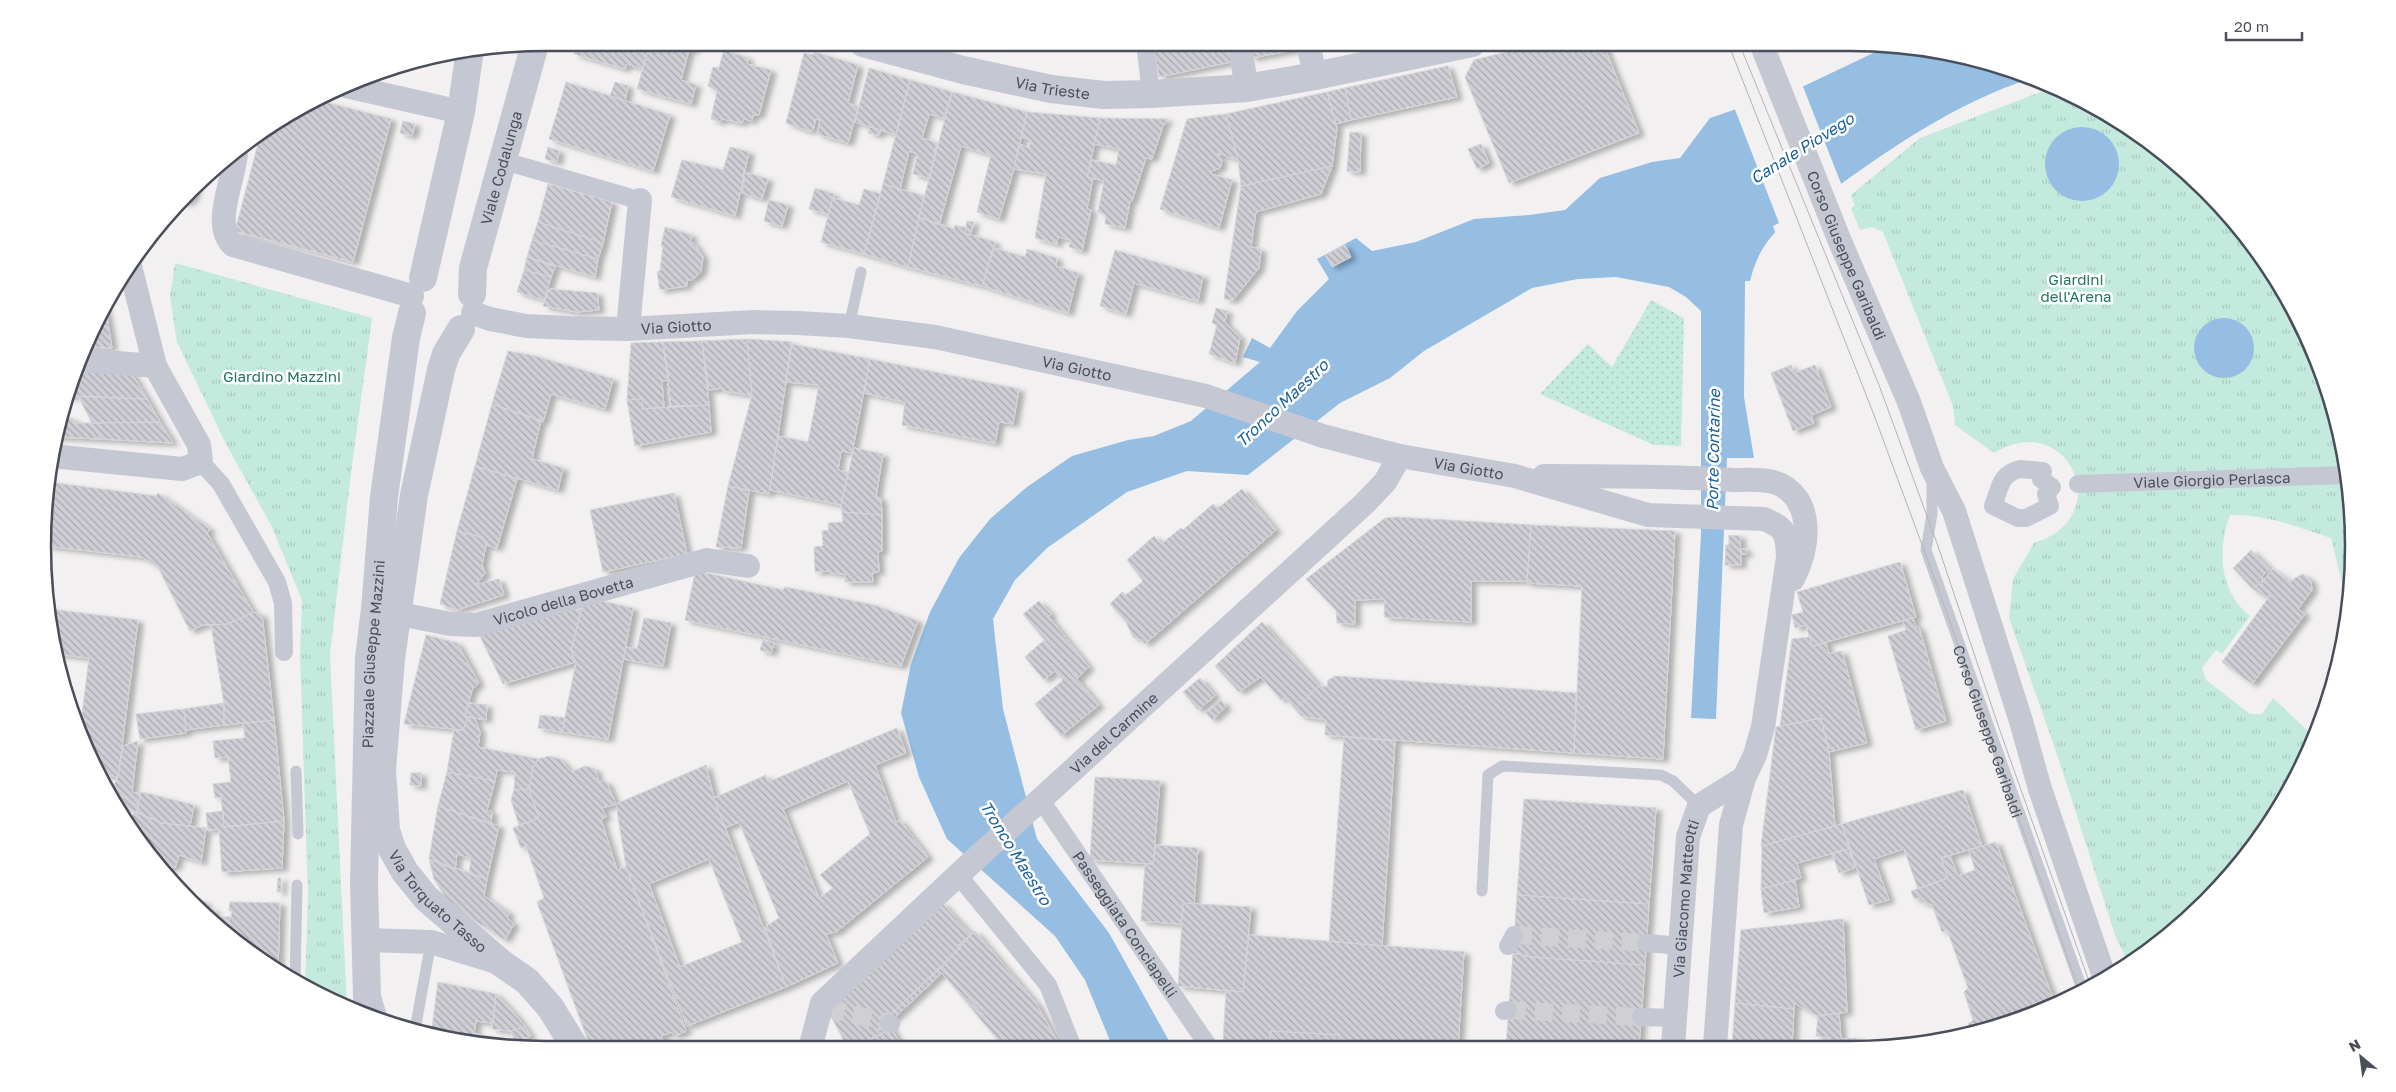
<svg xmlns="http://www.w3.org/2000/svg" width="2396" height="1092" font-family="'Golos Text',sans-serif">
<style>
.grass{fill:url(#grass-dots)}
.park{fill:url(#park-tufts)}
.water{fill:#95bee2}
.pier{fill:#f2f0f0}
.building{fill:url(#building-back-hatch);stroke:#d4d5da;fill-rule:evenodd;filter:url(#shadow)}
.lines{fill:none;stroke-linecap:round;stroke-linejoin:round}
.pedestrian-tunnel{stroke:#d0d0d2;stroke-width:18;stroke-dasharray:18 9;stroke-linecap:butt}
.service{stroke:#c5c8d3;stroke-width:11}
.pedestrian{stroke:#c5c8d3;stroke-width:18}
.minor{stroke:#c5c8d3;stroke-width:24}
.tertiary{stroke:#c5c8d3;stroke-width:28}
.tram{stroke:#b3b3b9;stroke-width:1}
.labels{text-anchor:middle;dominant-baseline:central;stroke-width:5;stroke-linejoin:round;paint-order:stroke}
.street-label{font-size:15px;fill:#4a4e5b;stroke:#fff}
.park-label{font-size:15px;fill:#227561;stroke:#fff}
.water-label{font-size:16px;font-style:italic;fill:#1c609b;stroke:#fff}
.rim{fill:none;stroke:#4a4e5b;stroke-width:2.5}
</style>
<defs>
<pattern id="grass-dots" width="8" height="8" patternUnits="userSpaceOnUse" patternTransform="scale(1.25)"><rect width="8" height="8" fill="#c3eadd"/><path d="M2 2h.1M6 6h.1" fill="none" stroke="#a9cac0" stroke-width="1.8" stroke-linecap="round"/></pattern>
<pattern id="park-tufts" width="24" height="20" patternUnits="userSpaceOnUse" patternTransform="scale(1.25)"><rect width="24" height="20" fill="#c3eadd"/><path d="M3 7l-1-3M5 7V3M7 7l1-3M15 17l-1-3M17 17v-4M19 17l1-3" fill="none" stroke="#a9cac0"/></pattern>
<pattern id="building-back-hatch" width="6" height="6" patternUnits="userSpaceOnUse" patternTransform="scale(1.25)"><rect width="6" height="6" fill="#ceced4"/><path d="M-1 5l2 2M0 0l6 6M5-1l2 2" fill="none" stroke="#a9a9af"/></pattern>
<filter id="shadow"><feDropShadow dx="5.5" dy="3" stdDeviation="2.5" flood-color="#0004"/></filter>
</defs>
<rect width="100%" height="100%" fill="#f2f0f0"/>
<!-- grass -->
<path class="grass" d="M1651 300 1684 318 1681 446 1654 445 1540 394 1588 344 1612 367Z"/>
<!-- park -->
<path class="park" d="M2054 87 2129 127 2206 190 2268 266 2315 353 2344 448 2353 546 2349 595 2342 582 2331 538C2298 527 2266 514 2230 515 2217 550 2219 591 2250 616L2222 654 2216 650 2202 668 2206 680 2250 714H2262L2273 698 2308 731 2314 741 2250 852 2157 945 2128 962 2116 938 2060 763 2009 618 2013 579 2034 543C2119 517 2067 407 1994 453L1955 425 1953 406 1883 232 1872 227 1860 230 1851 208 1855 206 1851 195 1920 138Z
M175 263 372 318 351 472 330 655 347 1008 305 987 308 895 300 653 302 600 271 525 226 444 177 342 170 297Z"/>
<!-- water -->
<path class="water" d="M1888 46 1948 52 2032 78C1955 103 1887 150 1822 198 1806 210 1784 221 1771 237 1760 250 1754 265 1750 281H1745L1744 397 1754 458H1727L1716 719 1691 718 1701 534V311L1686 297 1669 287 1616 277 1578 279 1532 288 1424 351 1390 378 1340 403 1248 475 1187 471 1127 492 1047 548 1015 580 993 619 1003 709 1037 839 1109 933 1173 1048H1113L1085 980 1055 936 947 839 919 777 901 713 911 664 930 612 959 558 990 519 1027 487 1072 456 1128 440 1154 436 1191 421 1260 362 1243 357 1252 338 1270 348 1297 311 1329 279 1317 259 1356 238 1372 251 1416 242 1474 219 1529 215 1565 210 1600 178 1652 162 1680 158 1710 118 1804 86Z
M2045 164a37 37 0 1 1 74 0a37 37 0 1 1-74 0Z
M2194 348a30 30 0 1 1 60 0a30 30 0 1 1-60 0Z"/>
<!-- pier -->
<path class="pier" d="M1802 84 1842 186 1776 235 1773 226 1779 223 1734 107Z"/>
<!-- building -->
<path class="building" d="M577 43H650L642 69 627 64 625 69 574 54Z
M650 43H697L694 50H689L681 80 696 85 691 104 637 89Z
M1153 43H1227L1231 62 1159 77Z
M1248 43H1292L1294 50 1251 58Z
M1543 43H1584L1594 49 1604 46 1639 133 1509 183 1465 77 1474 60Z
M724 50 748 58 747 64 771 70 759 115H753L752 121 744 119 742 123 722 119 720 122 711 119 717 91 708 86 713 67 719 68Z
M815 52 858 65 848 103 858 107 848 143 817 134 820 120 816 119 813 130 809 131 786 123 804 53 813 55Z
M1448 66 1457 97 1351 120 1345 88Z
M869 68 910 80 896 135 855 122Z
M910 80 952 92 944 118 929 114 922 138 937 143 929 178 913 174 918 154 909 151 900 189 883 184Z
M566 82 670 115 653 171 549 139Z
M615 82 628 86 625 101 610 96Z
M1345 88 1351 120 1336 124 1327 92Z
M952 92 1027 112 1014 169 999 219 977 212 991 155 961 146 939 225 919 217Z
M1327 92 1337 128 1332 166 1241 186 1238 160 1226 114Z
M317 100 391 119 353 262 235 231 261 133 295 110Z
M1027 112 1100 118 1087 177 1093 178 1087 209 1091 210 1082 251 1069 247 1071 240 1058 237 1057 244 1035 238 1046 174 1014 169 1019 144 1029 148 1031 140 1021 137Z
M1226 114 1238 160 1217 153 1222 160 1220 168 1212 171 1211 174 1232 180 1219 228 1160 209 1187 119Z
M1100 118 1168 119 1163 126 1152 159 1146 158 1132 201H1130L1125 228 1105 224 1106 215 1098 212 1104 181 1087 177 1092 160 1116 165 1119 149 1094 144Z
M403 121 415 124 412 136 400 133Z
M870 127 881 130 879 135 868 133Z
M1350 132 1361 133 1360 172 1347 171Z
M1481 144 1489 163 1477 169 1468 149Z
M548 147 559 151 557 162 545 159Z
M730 147 749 152 735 216 671 197 682 160 723 170Z
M1332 166 1321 194 1256 212 1251 247 1261 249 1259 268 1233 300 1224 299 1241 186Z
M744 172 768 179 762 199 742 193 745 177H742Z
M548 184 612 202 603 243 538 222Z
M883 184 924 196 908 267 864 254Z
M196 186 193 198 186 203 180 201Z
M815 188 834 194 828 214 809 209Z
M864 189 881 194 864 254 821 242 833 198 859 205Z
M769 200 788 205 782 226 764 221Z
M919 217 954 229 955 225 966 228 965 233 995 242 982 286 908 267Z
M967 221 974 222 970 235 965 233Z
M538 222 603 243 598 259 532 240Z
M665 227 692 235 690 243H694L703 257 701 272 692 280H687V286L660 290 657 272 660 271 663 247 661 246Z
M532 240 598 259 595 277 527 257Z
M1345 245 1351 257 1332 267 1325 255Z
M994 248 1025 257 1027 249 1057 258 1056 266 1078 273 1068 313 982 286Z
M1115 250 1203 276 1198 301 1134 283 1126 314 1100 306Z
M527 257 555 267 551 277 524 270Z
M524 270 551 277 544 300 517 292Z
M549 289 597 293 599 310 577 312 543 306Z
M105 306 107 318H99Z
M1216 308 1227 311 1225 322 1240 338 1235 363 1209 354 1217 325 1212 323Z
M99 318H107L112 348 86 347Z
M747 339 792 342 769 494 728 486 752 395Z
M747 339 752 395 723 391V388L709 390 702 341Z
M702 341 709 405 671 406 663 342Z
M663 342 669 380 662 381 664 407 642 409 643 399 627 400 631 343Z
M791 344 870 359 852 453 841 451 838 470 848 472 841 505 770 490 778 436 808 442 819 385 786 382Z
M508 351 535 356 613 379 605 409 551 394 543 422 492 404Z
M870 359 1019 389 1013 424 999 422 995 443 902 425 905 402 864 393Z
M78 364 128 367 147 399 66 396Z
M1791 365 1794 373 1815 365 1831 407 1811 415 1814 423 1793 431 1771 373Z
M78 396 147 399 160 422 92 423Z
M643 399 642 409 709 405 711 432 635 446 627 400Z
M492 404 541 420 532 459 563 468 558 490 475 466Z
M60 417 74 419 73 423H92L101 439 55 437Z
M160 422 173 443 101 439 92 423Z
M854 448 883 454 876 497 881 498 882 515 842 512 841 505Z
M475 466 517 479 497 548 486 545 484 538 457 531Z
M49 482 55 483 48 541H43Z
M55 483 156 496 158 493 210 529 207 533 253 612 228 624 203 625 190 631 158 567 142 557 47 546Z
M728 486 749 491 741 548 716 547Z
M1242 489 1276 530 1145 644 1142 640 1133 637 1126 622 1110 604 1122 592 1126 595 1143 581 1127 560 1154 536 1161 544 1181 528 1183 530 1213 504 1218 508Z
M674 493 687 554 603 572 590 510Z
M842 512 882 515V551L878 552 879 572 872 573 873 582H845V574L831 573V571L815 572 814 547 823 546 822 531 829 530 828 523 843 522Z
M1396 517 1531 525 1527 581H1471V622L1384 617 1385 599 1355 600V624L1337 623 1336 610 1306 579 1385 518Z
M1531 525 1675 531 1663 759 1574 753 1582 586 1527 583Z
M457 531 484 538 486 545 482 565 485 573 476 585 499 579 504 595 457 610 440 604Z
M1729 535 1740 536 1741 565H1725L1726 545H1729Z
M1741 549H1747L1746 554H1741Z
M2251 550 2270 569 2262 577 2264 579 2253 589 2233 568Z
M1900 562 1916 617 1812 646 1806 625 1795 628 1792 615 1803 612 1797 592Z
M2272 569 2291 582 2295 578 2303 574 2311 581 2312 590 2298 609 2305 614 2252 684 2222 662 2271 594 2260 586Z
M701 572 783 590 785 587 874 605 918 621 901 666 685 620 695 573Z
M2258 584 2271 594 2267 599 2253 589Z
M597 600 633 608 608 739 562 732 576 662 571 651 582 607Z
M1039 601 1051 614 1049 617 1089 667 1077 679 1023 614Z
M574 607 576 611 581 609 571 651 576 662 503 684 479 634Z
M49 609 138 620 118 777 99 774 80 731 89 658 55 654Z
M253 612 262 615 274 720 224 725V703L211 625 228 624Z
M644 618 671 623 663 666 623 659 626 647 637 649Z
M1913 618 1916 627H1919L1946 721 1916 730 1888 636 1906 630 1903 621Z
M1262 622 1319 686 1295 709 1285 697 1281 700 1261 677 1239 692 1215 666Z
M426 635 457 643 479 683 472 690 465 716 468 717 463 730 404 724Z
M1810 637 1812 646 1826 643 1829 654 1842 651 1867 743 1829 752 1821 718 1780 726 1792 639Z
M763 640 774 643 771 653 760 650Z
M1044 640 1099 705 1061 736 1035 704 1063 680 1055 671 1044 680 1025 657Z
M1335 676 1576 693 1574 753 1325 735 1326 720 1301 716 1295 709 1319 686 1327 687 1328 680Z
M1200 678 1215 696 1198 710 1183 692Z
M1221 700 1226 707 1212 720 1206 713Z
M224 703V725L186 730 184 709Z
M468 703 487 705 486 720 465 716Z
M184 709 186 733 140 739 136 714Z
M540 715 565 718 562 732 538 728Z
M468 717 475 719 480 732 478 747 538 759 533 767 529 789 514 790 515 772 497 770 495 781 447 772 454 730H463Z
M1821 718 1829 752 1835 826 1761 846 1776 727Z
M274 720 284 821 224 827 221 797 215 798 213 784 231 782 228 757 215 758 213 741 245 738 243 723Z
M897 728 906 753 875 765 896 822 900 820 928 857 836 932 826 934 838 963 786 987 765 927 779 918 739 822 725 828 714 798 766 775 768 782ZM848 781 870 834 820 875 833 888 819 898 783 809Z
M1344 737 1395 741 1382 946 1329 941Z
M138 741 132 792 140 794 138 805 111 791 118 777 123 746Z
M549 756 560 759 571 772 585 766 595 769 599 782 606 781 616 804 602 808 606 817 601 819 617 870 626 867 686 1031 674 1036 672 1032 661 1036 663 1040 654 1043 652 1039 628 1049H591L537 902 544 898 526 846 521 848 513 828 539 818 529 789 533 767 538 759Z
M706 765 714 798 786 987 687 1026 626 867 616 804ZM709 859 742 942 680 967 649 884Z
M447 772 495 781 487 810 492 812 491 824 438 806Z
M411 773H421V786L410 785Z
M1095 777 1160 781 1153 864 1090 860Z
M529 789 539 818 519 825 511 800 514 790Z
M1963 790 1982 846 1941 858 1948 878 1918 889 1904 849 1874 859 1889 900 1869 905 1842 824Z
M111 791 138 805 137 812 123 806 120 812 109 795Z
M141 792 194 805 190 826 162 823 137 812Z
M1524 799 1656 808 1649 904 1517 895Z
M438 806 499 826 487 879 469 874 471 858 457 854 455 870 429 859Z
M223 811 224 827 284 821 282 868 222 872 219 829 208 830 206 813Z
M134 812 162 823 206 828 201 862 179 855 175 868 169 866 166 874 147 853 128 825Z
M1842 824 1849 849 1797 863 1801 878 1761 889 1762 846Z
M1996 842 2055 1004 2043 1011 1966 1032 1969 1023 1973 1020 1964 992 1968 988 1947 930 1942 932 1932 905 1922 902 1918 898 1914 899 1911 891 1948 878 1941 858 1950 856 1958 876 1975 870 1969 850Z
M1156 845 1198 848 1194 904 1183 903 1181 924 1141 921 1145 864H1153Z
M1849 849 1855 868 1839 873 1832 853Z
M429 859 487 879 484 896 509 913 507 918 514 924 505 940 458 910 444 895 434 879Z
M278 878H281V892H277Z
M1795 880 1799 907 1764 913 1761 889Z
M1517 895 1649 904 1645 965 1530 957 1513 953Z
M192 901 206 902V909H214V917H229V935L214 925Z
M230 902 280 903 278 971 248 949 249 940H235L229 935V917H231L232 911H229Z
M941 902 971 934 959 945 961 947 883 1022 887 1031 848 1049 827 1008Z
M1183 903 1251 907 1243 992 1178 986Z
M1843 919 1847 1012 1818 1016 1794 1003V1009L1735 1003 1741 930Z
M975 931 1036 1003 1061 1048H1007L1000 1035 942 966Z
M1249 935 1464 952 1458 1047H1338L1340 1035 1271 1031 1269 1046 1223 1043 1226 990 1243 992Z
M1513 953 1530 957 1645 965 1639 1046H1506Z
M942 966 1000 1035 1007 1048H1002L997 1039 942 973 889 1023 902 1048H897L883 1022Z
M438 982 496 994 493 1023 476 1021 474 1033 487 1037V1044L447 1040 431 1035Z
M496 994 514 1013 525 1027 511 1031 492 1029Z
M1735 1003 1794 1009 1792 1046H1732Z
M1839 1013 1841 1039 1856 1038 1857 1045H1829V1038L1816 1036 1818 1016Z
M525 1027 531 1036 515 1042 511 1031Z
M887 1031 897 1048 852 1049Z
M1271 1031 1340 1035 1338 1047H1269Z
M487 1040 496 1042V1045L487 1044Z
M535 1042 538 1049 523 1047Z"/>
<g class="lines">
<!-- pedestrian-tunnel -->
<path class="pedestrian-tunnel" d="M1514 935 1646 943
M827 1008 889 1023
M1508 1010 1641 1017"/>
<!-- service -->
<path class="service" d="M849 326 861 272
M1932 480V514L1926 550 2082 989
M296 771 298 834
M1482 891 1488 775 1502 766 1661 775 1673 781 1699 806
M295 982 297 885
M415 1030 431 942"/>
<!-- pedestrian -->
<g class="pedestrian">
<path d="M1145 43 1151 94"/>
<path d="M504 161 628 197"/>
<path d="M201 462 221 484 277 582 283 603 284 652"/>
<path d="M2020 469 2043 471 2041 479 2052 487 2046 494 2050 506 2026 518H2018L1993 506C2000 489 1999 474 2020 469Z"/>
<path id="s1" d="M2078 484 2347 475"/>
<path id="s2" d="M1041 800 1209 1047"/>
<path d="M958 875 1048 985 1073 1048"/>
<path d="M1646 943 1681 946"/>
<path d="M1508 946 1514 935"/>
<path d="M1504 1011 1508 1010"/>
<path d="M1641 1017 1675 1018"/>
<path d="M889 1023 891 1024"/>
</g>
<!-- minor -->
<g class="minor">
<path d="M1239 43 1247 88"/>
<path d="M1308 43 1315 76"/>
<path id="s3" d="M1761 43 1839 239 1909 402 1932 468 1954 511 2021 721 2040 789 2104 976"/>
<path d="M346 86 461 112"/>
<path d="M236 152C235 179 211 224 233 245L412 296"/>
<path id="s4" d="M473 313 490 319 526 326 569 328 628 329 754 322 797 323 849 326 935 337 1206 396 1323 436 1400 456 1515 476 1648 515 1764 519C1786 528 1787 534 1788 557L1763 727 1755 755 1744 778 1731 825 1715 1046"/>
<path d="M628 329 640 200"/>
<path d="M80 360 155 366"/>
<path d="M51 456 182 469 201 462 199 445 155 366 130 266"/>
<path d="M1544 476C1608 476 1671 476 1734 480 1748 480 1770 478 1783 486 1815 506 1808 550 1793 579"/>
<path id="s5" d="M380 610 450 624 476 625 707 560 748 566"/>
<path d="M366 940 431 942 500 963"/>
<path id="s6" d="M1673 1046 1688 837 1699 806 1744 778"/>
<path id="s7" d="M810 1049 822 1003 958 875 1364 504 1385 482 1400 456"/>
</g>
<!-- tertiary -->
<g class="tertiary">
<path id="s8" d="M863 43 963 70 1051 89 1104 95 1151 94 1247 88 1315 76 1472 43"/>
<path d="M423 278 461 112 470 50"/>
<path id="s9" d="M472 294 473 268 535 44"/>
<path id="s10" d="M461 329 446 354 441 370 414 495 391 659 382 770 386 830 392 849 405 872 426 898 501 963 527 981 550 1007 576 1049"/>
<path id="s11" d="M373 1017 367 997 364 883 369 658 375 609 384 497 406 338 412 313"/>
</g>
<!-- tram -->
<g class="tram">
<path id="s12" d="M1728 43 1874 415 1938 588 2079 990"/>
<path d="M1739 43 1879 385 1938 546 1999 728 2090 984"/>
</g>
</g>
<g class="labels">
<!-- street labels -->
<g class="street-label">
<text stroke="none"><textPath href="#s8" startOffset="195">Via Trieste</textPath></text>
<text stroke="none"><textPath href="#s9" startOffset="130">Viale Codalunga</textPath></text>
<text stroke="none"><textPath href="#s3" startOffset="229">Corso Giuseppe Garibaldi</textPath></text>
<text stroke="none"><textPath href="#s4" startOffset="205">Via Giotto</textPath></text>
<text stroke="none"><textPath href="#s4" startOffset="610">Via Giotto</textPath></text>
<text stroke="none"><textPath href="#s4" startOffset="1015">Via Giotto</textPath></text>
<text stroke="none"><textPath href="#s1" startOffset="134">Viale Giorgio Perlasca</textPath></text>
<text stroke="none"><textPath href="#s5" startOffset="188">Vicolo della Bovetta</textPath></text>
<text stroke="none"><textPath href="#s11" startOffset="364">Piazzale Giuseppe Mazzini</textPath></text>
<text stroke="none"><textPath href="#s12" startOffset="736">Corso Giuseppe Garibaldi</textPath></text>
<text stroke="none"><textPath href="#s7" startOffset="445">Via del Carmine</textPath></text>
<text stroke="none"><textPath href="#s10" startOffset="601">Via Torquato Tasso</textPath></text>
<text stroke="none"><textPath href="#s6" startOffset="148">Via Giacomo Matteotti</textPath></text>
<text stroke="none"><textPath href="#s2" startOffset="150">Passeggiata Conciapelli</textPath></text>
</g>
<!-- park labels -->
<g class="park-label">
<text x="2076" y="279">Giardini<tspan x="2076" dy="17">dell'Arena</tspan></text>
<text x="282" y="376">Giardino Mazzini</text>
</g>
<!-- water labels -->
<g class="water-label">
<text transform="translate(1802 148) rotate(-32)">Canale Piovego</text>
<text transform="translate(1282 403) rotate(-43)">Tronco Maestro</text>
<text transform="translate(1713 450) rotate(-89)">Porte Contarine</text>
<text transform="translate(1016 853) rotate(58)">Tronco Maestro</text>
</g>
</g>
<!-- crop -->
<path d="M0 0H2396V1092H0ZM546 51H1850A495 495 0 0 1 2345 546V546A495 495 0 0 1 1850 1041H546A495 495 0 0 1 51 546V546A495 495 0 0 1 546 51Z" fill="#fff" fill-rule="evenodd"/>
<path class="rim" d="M546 51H1850A495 495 0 0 1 2345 546V546A495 495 0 0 1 1850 1041H546A495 495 0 0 1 51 546V546A495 495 0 0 1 546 51Z"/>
<!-- north arrow -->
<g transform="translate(2361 1057) rotate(331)" stroke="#ffffff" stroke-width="4" paint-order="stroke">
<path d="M0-4L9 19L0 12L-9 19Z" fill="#4a4e5b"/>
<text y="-8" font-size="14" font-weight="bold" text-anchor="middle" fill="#4a4e5b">N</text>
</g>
<!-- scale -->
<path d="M2226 32v8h76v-8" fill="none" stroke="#4a4e5b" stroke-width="2.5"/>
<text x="2234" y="32" font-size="15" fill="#4a4e5b" stroke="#ffffff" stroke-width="4" paint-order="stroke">20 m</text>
</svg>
